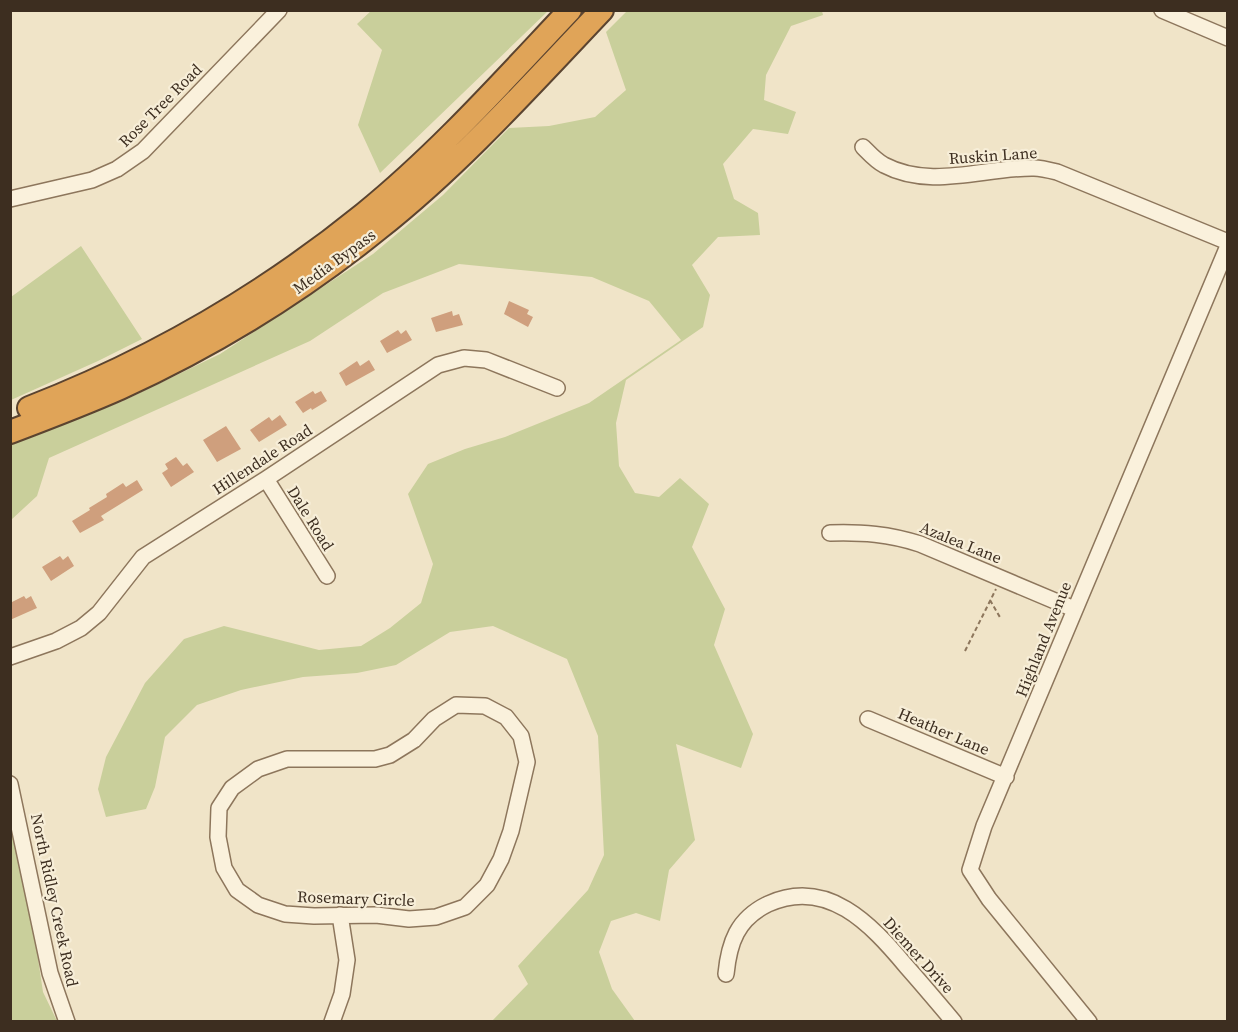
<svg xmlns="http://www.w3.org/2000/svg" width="1238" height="1032" font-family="'Source Serif 4',serif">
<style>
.green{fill:#c9cf9b}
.building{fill:#cf9f7d}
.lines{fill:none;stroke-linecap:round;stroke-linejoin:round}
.minor-casing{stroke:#8d765c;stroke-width:18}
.highway-casing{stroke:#5b4430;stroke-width:26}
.path{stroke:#8d765c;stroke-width:2;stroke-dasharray:4.5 3;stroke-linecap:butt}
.minor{stroke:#faf1dc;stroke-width:15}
.highway{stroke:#e0a458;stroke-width:22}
.labels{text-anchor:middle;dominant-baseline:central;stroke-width:4.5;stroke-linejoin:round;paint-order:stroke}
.street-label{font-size:16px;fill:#3d2e20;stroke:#f7eed8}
</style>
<rect width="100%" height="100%" fill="#f0e4c8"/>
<!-- green -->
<path class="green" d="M372 10H548V11L380 173 358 125 382 50 357 24Z
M627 11H822L823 15 791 26 766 75 764 100 796 112 788 134 753 129 723 164 734 199 758 213 760 235 718 237 692 265 710 295 703 327 626 380 616 423 619 466 635 493 659 497 680 478 709 504 692 547 725 609 714 645 753 734 741 768 676 744 695 840 669 870 660 921 636 913 611 921 599 952 612 989 635 1021H492L528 984 518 966 588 890 604 855 598 736 567 659 493 626 450 632 396 665 357 673 303 677 241 690 197 705 165 737 155 787 146 809 106 817 98 789 106 757 145 683 184 639 224 626 319 650 361 646 390 628 421 603 433 564 408 494 428 464 465 449 505 437 589 403 681 340 649 301 592 277 459 264 383 293 310 341 49 458 37 496 11 520V445L123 401 220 354 373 254 443 195 509 128 549 126 595 117 626 90 606 32Z
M81 246 142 339 98 361 11 400V297Z
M10 802 31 912 43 992 57 1021H11Z"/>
<!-- building -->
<path class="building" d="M509 301 529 310 527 314 533 317 528 327 504 314Z
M452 311 453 316 459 314 463 325 436 332 431 318Z
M398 330 401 334 406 330 412 340 387 353 380 341Z
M369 360 375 370 346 386 339 373 357 361 360 366Z
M313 391 315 394 321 391 327 401 312 410 311 408 303 413 295 402Z
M280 415 287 425 259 442 250 430 269 417 272 421Z
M226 426 241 449 217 462 203 440Z
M176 457 183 466 187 463 194 472 171 487 162 473 168 469 165 464Z
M137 480 143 490 101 516 104 520 80 533 72 521 90 510 89 508 107 497 106 494 123 483 126 487Z
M60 556 63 560 68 556 74 566 51 581 42 567Z
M24 596 26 599 31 596 37 608 10 620V603Z"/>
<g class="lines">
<defs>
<path id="minor" d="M1162 10 1228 38
M863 147C869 153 876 161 884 165 931 190 985 167 1034 168 1041 168 1049 170 1057 172L1228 242
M10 199 92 180 117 169 143 151 279 10
M266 479 327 576
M830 533C862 532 889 534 920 544L1074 609
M10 657 56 641 81 628 99 613 143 557 266 479 438 365 464 358 486 360 557 388
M456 705 485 706 506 717 521 736 527 762 511 831 501 859 487 885 465 907 436 917 409 919 376 915 314 916 285 914 258 905 237 890 224 868 218 837 219 808 232 788 258 769 287 759H375L390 755 414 740 434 719Z
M868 719 1006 777
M10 784 50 973 67 1022
M726 974C729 943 737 919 768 904 827 877 871 924 906 966 922 984 938 1003 954 1022
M332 1022 342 994 347 960 340 915
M1089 1022 989 899 970 870 984 826 1228 246"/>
<path id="highway" d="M29 408C150 361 263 296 364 214 439 153 504 80 570 10
M10 432C47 418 84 404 120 388 212 346 300 292 378 229 460 164 530 86 602 10"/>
</defs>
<!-- minor casing -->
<use href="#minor" class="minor-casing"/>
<!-- highway casing -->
<use href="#highway" class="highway-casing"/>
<!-- path -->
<path class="path" d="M990 600 1001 619
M965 651 996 589"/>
<!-- minor -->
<use href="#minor" class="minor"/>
<!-- highway -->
<use href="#highway" class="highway"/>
</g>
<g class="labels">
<!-- street labels -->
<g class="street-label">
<text transform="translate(160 105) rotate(-45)">Rose Tree Road</text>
<text transform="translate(993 155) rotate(-4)">Ruskin Lane</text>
<text transform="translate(334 261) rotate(-36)">Media Bypass</text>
<text transform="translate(262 459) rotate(-33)">Hillendale Road</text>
<text transform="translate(311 518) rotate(58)">Dale Road</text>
<text transform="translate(961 542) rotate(22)">Azalea Lane</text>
<text transform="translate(1043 639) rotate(-68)">Highland Avenue</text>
<text transform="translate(944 731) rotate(23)">Heather Lane</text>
<text transform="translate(356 898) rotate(2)">Rosemary Circle</text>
<text transform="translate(55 900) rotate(78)">North Ridley Creek Road</text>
<text transform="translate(919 955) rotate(48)">Diemer Drive</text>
</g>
</g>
<!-- border -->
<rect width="1238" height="1032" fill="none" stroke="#3d2e20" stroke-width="24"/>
</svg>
